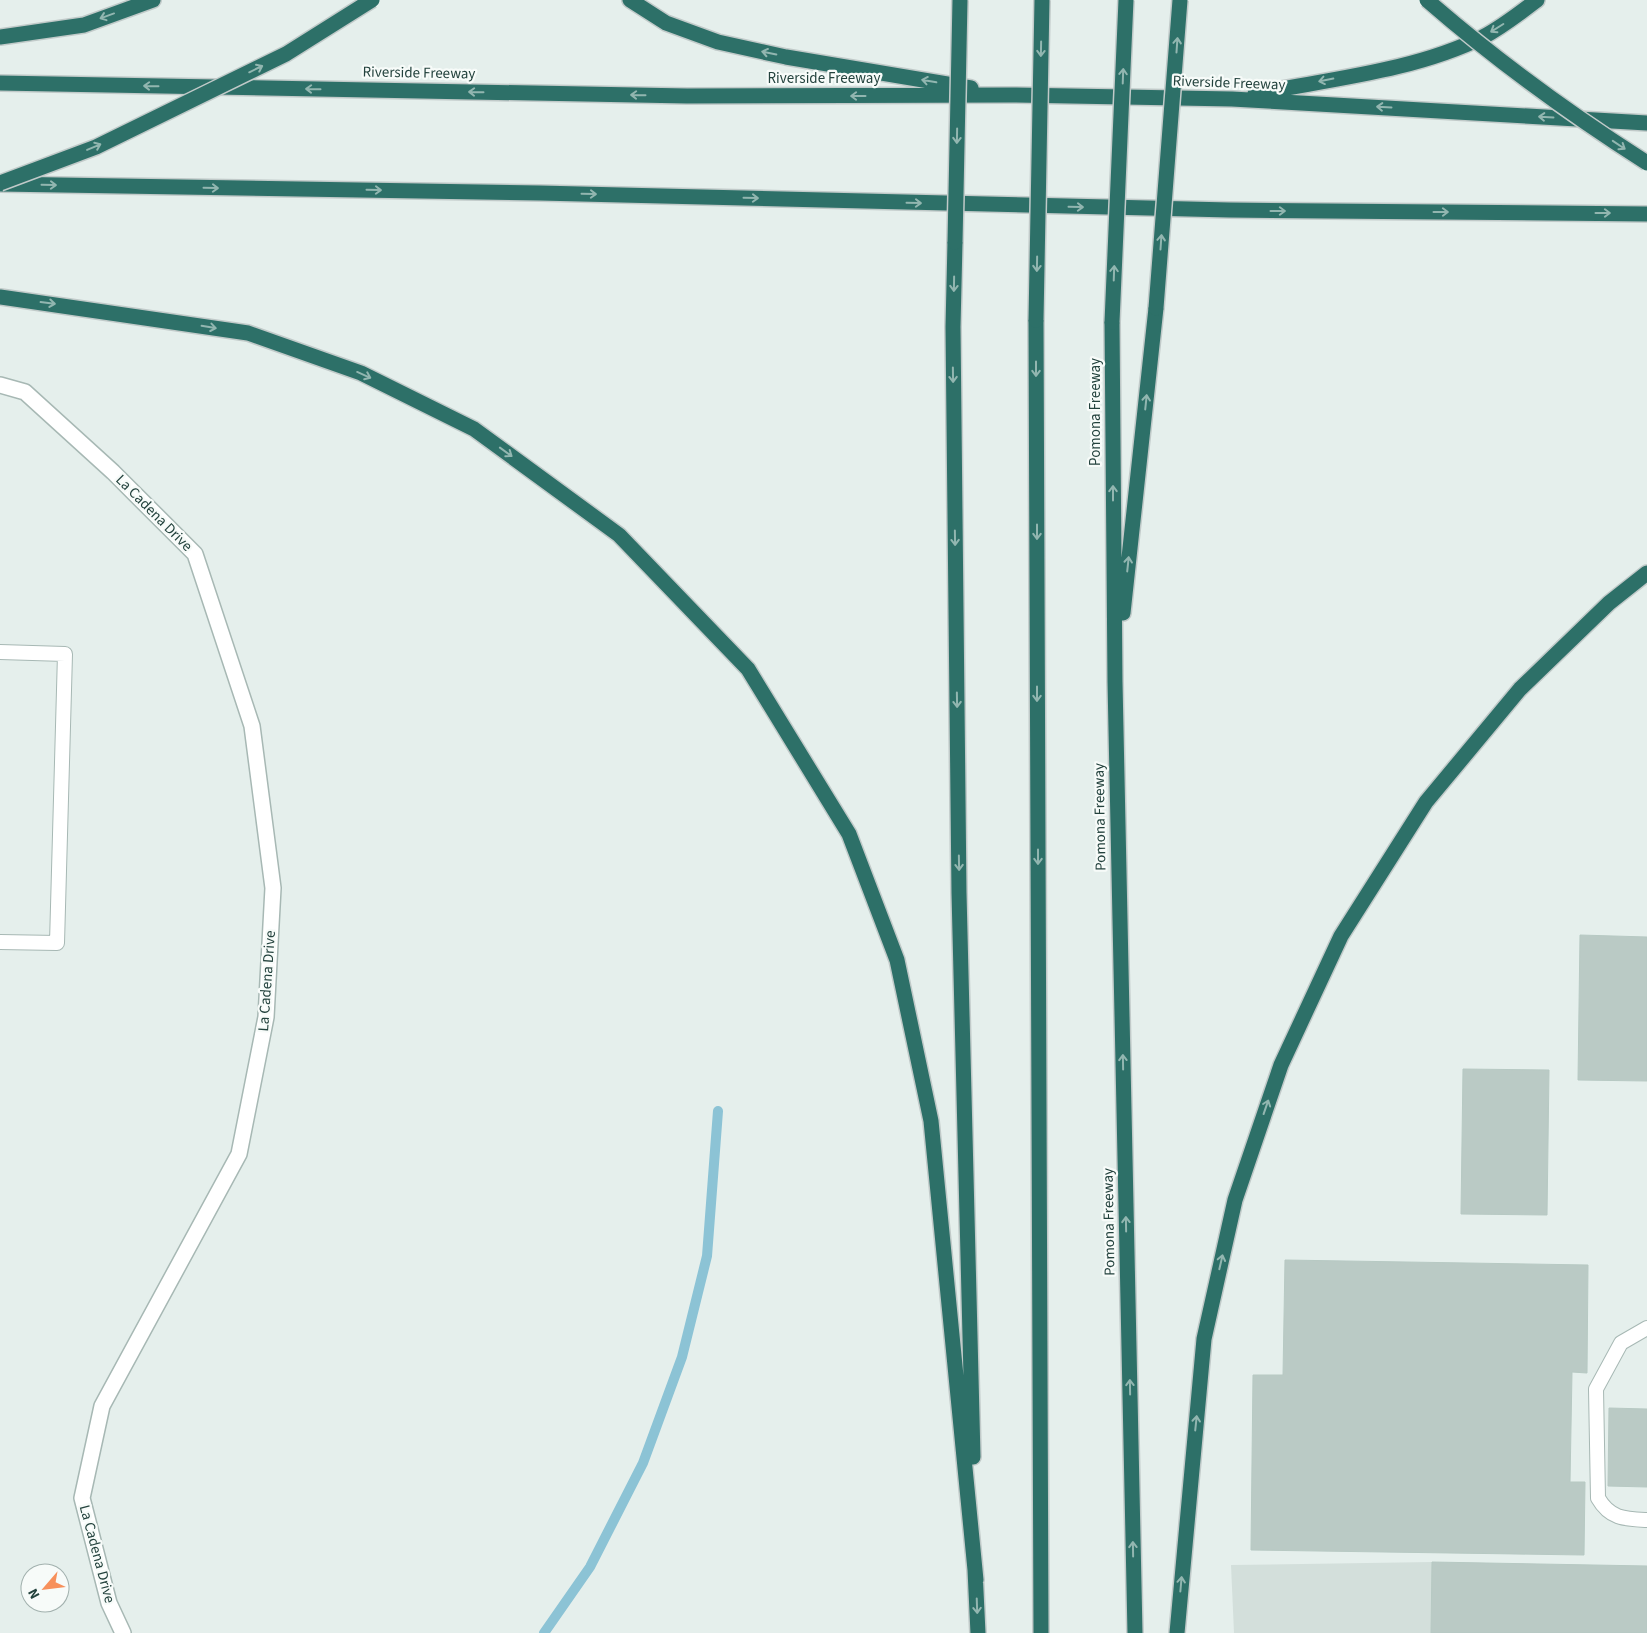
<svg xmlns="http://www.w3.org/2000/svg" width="1647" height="1633" font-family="'Source Sans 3',sans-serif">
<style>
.built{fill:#d3dfdb}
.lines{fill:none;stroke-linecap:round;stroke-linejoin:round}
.stream{stroke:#8cc3d5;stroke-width:10}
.building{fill:#bacac5;stroke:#b7c9c3}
.lane-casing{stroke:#a7b8b4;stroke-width:16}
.street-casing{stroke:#a7b8b4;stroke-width:18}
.highway-casing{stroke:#c1cac9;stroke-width:18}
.lane{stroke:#fff;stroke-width:14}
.street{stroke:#fff;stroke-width:15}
.highway{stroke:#2d7068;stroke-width:15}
.highway-bridge-casing{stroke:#c1cac9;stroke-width:18;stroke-linecap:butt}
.highway-bridge{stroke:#2d7068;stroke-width:15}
.oneway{stroke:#92b6b0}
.labels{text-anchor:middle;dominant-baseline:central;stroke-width:4.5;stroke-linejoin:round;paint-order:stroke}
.street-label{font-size:15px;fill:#23423d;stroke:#f7fbf9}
</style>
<rect width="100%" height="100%" fill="#e5efec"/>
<!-- built -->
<path class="built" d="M1432 1562 1647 1566V1633H1234L1231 1565Z"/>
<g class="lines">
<!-- stream -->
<path class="stream" d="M544 1633 590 1567 643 1463 682 1357 707 1256 718 1111"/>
</g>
<!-- building -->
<path class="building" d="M1580 935 1647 937V1081L1578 1080Z
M1463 1069 1549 1070 1547 1215 1461 1214Z
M1285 1260 1588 1265 1587 1373 1572 1372 1570 1482H1585L1584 1555 1251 1550 1253 1375H1283Z
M1609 1408 1647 1409V1487L1608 1486Z
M1432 1562 1647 1566V1633H1431Z"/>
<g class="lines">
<defs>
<path id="lane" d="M0 652 65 654 57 943 0 942
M1647 1328 1621 1343 1596 1389 1598 1498C1610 1519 1625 1519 1647 1520"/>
<path id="street" d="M0 385 25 392 113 472 195 554 252 726 273 888 266 1017 239 1154 102 1406 82 1498 109 1603 123 1633"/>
<path id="highway" d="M630 0 666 23 718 42 786 57 971 88
M0 37 84 25 153 0
M0 83 687 96 1012 95 1232 99 1647 123
M1255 94C1330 79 1414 71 1483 37 1502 27 1520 13 1537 0
M0 184 540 193 1229 210 1647 214
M955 242 953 327 959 893 973 1457
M0 297 248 333 361 373 474 429 619 535 748 669 849 834 897 960 931 1121 976 1580
M1036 320 1041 1633
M1112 322 1115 682 1135 1633
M1123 613 1156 308
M975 1570 978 1633
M1177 1633 1204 1339 1235 1200 1281 1065 1341 936 1426 802 1520 689 1609 603 1647 573"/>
</defs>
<!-- lane casing -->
<use href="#lane" class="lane-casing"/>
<!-- street casing -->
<use href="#street" class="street-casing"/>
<!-- highway casing -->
<use href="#highway" class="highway-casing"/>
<!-- lane -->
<use href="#lane" class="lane"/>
<!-- street -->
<use href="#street" class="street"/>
<!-- highway -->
<use href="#highway" class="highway"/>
<defs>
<path id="highway-bridge" d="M1427 0C1496 60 1570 114 1647 163
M0 183 96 147 286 54 372 0
M955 242 960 0
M1156 308 1180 0
M1036 320 1042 0
M1112 322 1126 0"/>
</defs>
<!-- highway-bridge casing -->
<use href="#highway-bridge" class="highway-bridge-casing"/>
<!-- highway-bridge -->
<use href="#highway-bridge" class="highway-bridge"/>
</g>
<!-- one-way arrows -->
<defs><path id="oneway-shaft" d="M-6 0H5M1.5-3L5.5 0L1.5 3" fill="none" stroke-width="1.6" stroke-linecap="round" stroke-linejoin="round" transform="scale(1.25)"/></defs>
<g class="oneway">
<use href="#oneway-shaft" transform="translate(107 16) rotate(160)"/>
<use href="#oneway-shaft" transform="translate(1497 28) rotate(148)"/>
<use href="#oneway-shaft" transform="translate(1177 45) rotate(-86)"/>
<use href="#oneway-shaft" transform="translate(1041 49) rotate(91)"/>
<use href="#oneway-shaft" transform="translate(769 53) rotate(-168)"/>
<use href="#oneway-shaft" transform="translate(256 69) rotate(-26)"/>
<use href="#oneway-shaft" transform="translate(1123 76) rotate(-88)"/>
<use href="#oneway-shaft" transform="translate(1326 80) rotate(169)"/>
<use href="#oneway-shaft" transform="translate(929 81) rotate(-170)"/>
<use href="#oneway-shaft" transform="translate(151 86) rotate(-179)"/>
<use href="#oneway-shaft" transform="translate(313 89) rotate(-179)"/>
<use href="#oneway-shaft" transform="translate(476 92) rotate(-179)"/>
<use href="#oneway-shaft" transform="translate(638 95) rotate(-179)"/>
<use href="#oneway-shaft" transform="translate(858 96) rotate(180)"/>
<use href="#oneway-shaft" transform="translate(1384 107) rotate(-177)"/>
<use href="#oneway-shaft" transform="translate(1546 117) rotate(-177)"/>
<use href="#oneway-shaft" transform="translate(957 136) rotate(91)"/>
<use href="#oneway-shaft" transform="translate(1619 145) rotate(34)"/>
<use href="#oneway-shaft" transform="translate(94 147) rotate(-23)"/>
<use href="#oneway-shaft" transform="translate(49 185) rotate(1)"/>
<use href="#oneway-shaft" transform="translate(211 188) rotate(1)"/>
<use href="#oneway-shaft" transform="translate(374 190) rotate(1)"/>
<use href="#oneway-shaft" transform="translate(589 194) rotate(1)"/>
<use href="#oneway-shaft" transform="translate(751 198) rotate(1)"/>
<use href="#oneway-shaft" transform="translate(914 203) rotate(1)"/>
<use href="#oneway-shaft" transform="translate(1076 207) rotate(1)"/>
<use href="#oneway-shaft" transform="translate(1278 211)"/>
<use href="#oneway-shaft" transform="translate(1441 212)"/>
<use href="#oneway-shaft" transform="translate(1603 213)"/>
<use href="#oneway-shaft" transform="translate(1161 242) rotate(-86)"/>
<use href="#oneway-shaft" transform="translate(1037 264) rotate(91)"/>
<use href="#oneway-shaft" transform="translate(1114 273) rotate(-88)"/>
<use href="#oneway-shaft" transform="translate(954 284) rotate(91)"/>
<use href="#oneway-shaft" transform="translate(48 303) rotate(7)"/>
<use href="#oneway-shaft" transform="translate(209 327) rotate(9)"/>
<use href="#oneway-shaft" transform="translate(1036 369) rotate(90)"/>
<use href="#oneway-shaft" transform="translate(364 375) rotate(24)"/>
<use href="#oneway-shaft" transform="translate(953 375) rotate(89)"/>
<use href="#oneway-shaft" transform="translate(1146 402) rotate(-84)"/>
<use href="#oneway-shaft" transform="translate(506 452) rotate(36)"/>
<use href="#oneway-shaft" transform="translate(1113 493) rotate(-90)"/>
<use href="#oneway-shaft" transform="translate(1037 532) rotate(90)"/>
<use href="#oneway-shaft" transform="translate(955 538) rotate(89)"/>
<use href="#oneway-shaft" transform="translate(1128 564) rotate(-84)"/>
<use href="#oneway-shaft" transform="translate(1037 694) rotate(90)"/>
<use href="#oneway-shaft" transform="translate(957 700) rotate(89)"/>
<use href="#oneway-shaft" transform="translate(1038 857) rotate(90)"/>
<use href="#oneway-shaft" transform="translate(959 863) rotate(89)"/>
<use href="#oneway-shaft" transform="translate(1123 1062) rotate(-91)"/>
<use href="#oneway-shaft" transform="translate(1266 1107) rotate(-71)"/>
<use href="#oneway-shaft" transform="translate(1126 1224) rotate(-91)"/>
<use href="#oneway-shaft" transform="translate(1221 1262) rotate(-77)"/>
<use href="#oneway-shaft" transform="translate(1130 1387) rotate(-91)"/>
<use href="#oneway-shaft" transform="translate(1196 1423) rotate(-84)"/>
<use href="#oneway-shaft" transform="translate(1133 1549) rotate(-91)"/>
<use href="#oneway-shaft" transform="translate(1181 1584) rotate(-85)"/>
<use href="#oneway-shaft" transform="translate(977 1606) rotate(88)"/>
</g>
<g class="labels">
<!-- street labels -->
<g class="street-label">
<text transform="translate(419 73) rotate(1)">Riverside Freeway</text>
<text x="824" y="78">Riverside Freeway</text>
<text transform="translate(1229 83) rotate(2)">Riverside Freeway</text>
<text transform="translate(1095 412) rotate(-90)">Pomona Freeway</text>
<text transform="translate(154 513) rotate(45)">La Cadena Drive</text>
<text transform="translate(1100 817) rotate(-91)">Pomona Freeway</text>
<text transform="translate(267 981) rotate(-86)">La Cadena Drive</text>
<text transform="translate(1109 1222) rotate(-91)">Pomona Freeway</text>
<text transform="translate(97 1554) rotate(75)">La Cadena Drive</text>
</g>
</g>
<!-- north arrow -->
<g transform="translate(45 1588) rotate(242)"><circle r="24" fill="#f7fbf9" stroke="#a2b1ae"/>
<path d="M0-4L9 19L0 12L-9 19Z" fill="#f7905b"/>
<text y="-8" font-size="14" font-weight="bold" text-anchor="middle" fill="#23423d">N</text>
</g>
</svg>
